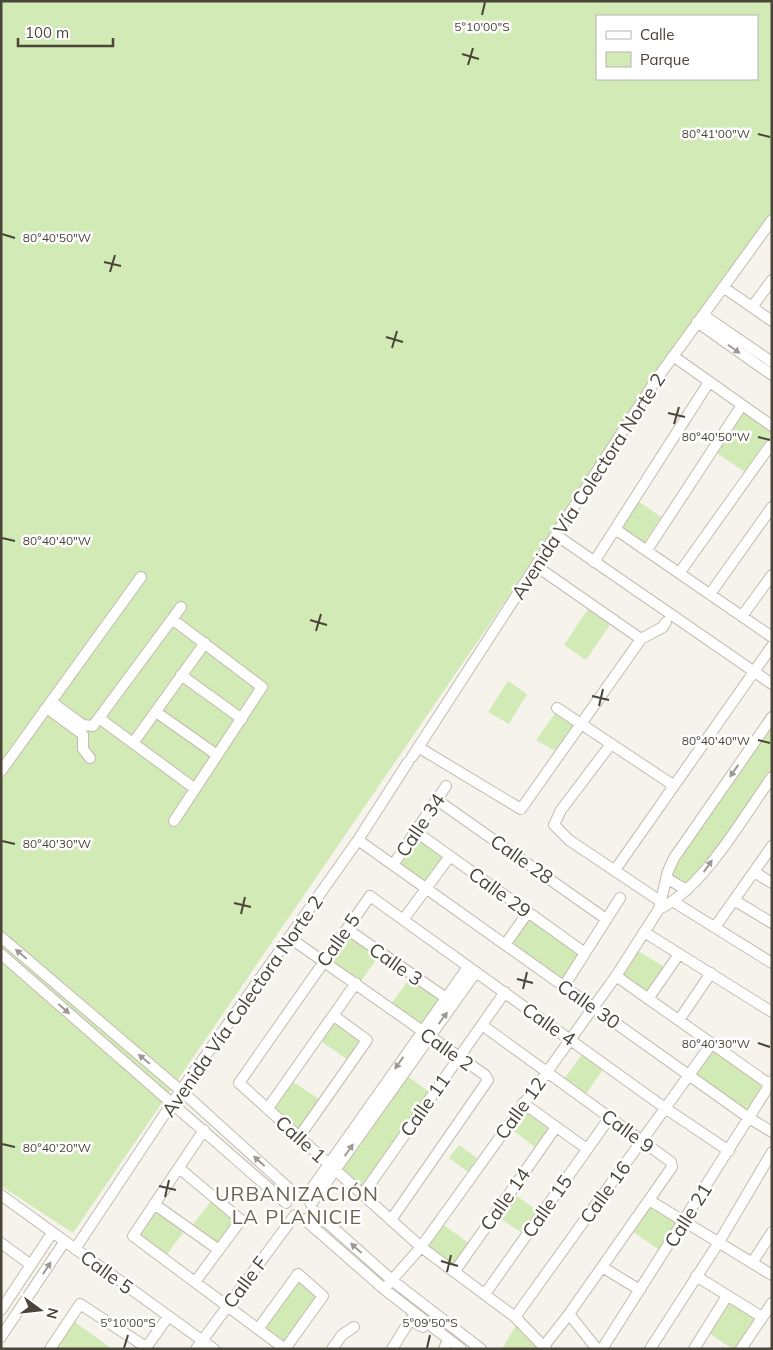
<svg xmlns="http://www.w3.org/2000/svg" width="773" height="1350" font-family="Mulish,sans-serif">
<style>
.green{fill:#d2eab5;fill-rule:evenodd}
.lines{fill:none;stroke-linecap:round;stroke-linejoin:round}
.minor-casing{stroke:#c2bbae;stroke-width:12}
.minor{stroke:#fff;stroke-width:10}
.oneway{fill:#9c9892}
.ticks{fill:none;stroke:#4b4439;stroke-width:2}
.labels{text-anchor:middle;dominant-baseline:central;stroke-width:5;stroke-linejoin:round;paint-order:stroke}
.street-label{font-size:19px;fill:#4b4439;stroke:#fff}
.neighbourhood-label{font-size:20px;letter-spacing:1px;fill:#6e6250;stroke:#fff}
.ticks-label{font-size:12px;text-anchor:middle;fill:#4b4439;stroke:#fff;stroke-width:5;stroke-linejoin:round;paint-order:stroke}
</style>
<rect width="100%" height="100%" fill="#f6f3ec"/>
<!-- green -->
<path class="green" d="M1 1H772V211L73 1233 1 1186ZM597 16H757V79H597Z
M742 411 772 432 745 472 715 452Z
M638 501 661 517 644 543 621 528Z
M588 609 610 625 586 660 564 645Z
M508 681 527 694 509 724 488 712Z
M556 712 577 725 557 752 536 740Z
M772 723V773L697 879 683 886 671 877 672 867Z
M417 837 443 856V859L426 883 398 865Z
M530 918 579 954 563 980 511 946V942Z
M347 934 379 956 361 981 330 960Z
M636 950 666 968 649 993 621 976Z
M410 978 441 1001 421 1026 391 1004Z
M334 1022 363 1040 350 1061 322 1042Z
M711 1048 765 1084 747 1113 694 1075Z
M583 1053 604 1068 586 1094 564 1079Z
M407 1076 431 1093 364 1187H361L340 1169Z
M293 1082 321 1100 300 1130 275 1110V1107Z
M524 1108 552 1127 536 1148 510 1128Z
M459 1145 477 1158 468 1172 449 1158Z
M513 1193 539 1212 524 1234 496 1216Z
M211 1201 236 1223 219 1245 192 1226Z
M649 1206H653L679 1223 662 1252 632 1231Z
M156 1210 185 1230 166 1256 142 1238 141 1233Z
M442 1224 469 1243 454 1266 426 1246Z
M296 1282H300L316 1297V1299L284 1343 263 1327Z
M730 1302 758 1316 739 1349H733L710 1334Z
M72 1320 112 1349H59L56 1347Z
M518 1322 541 1349H502Z"/>
<g class="lines">
<defs>
<path id="minor" d="M723 287 772 321
M752 307 772 280
M703 315 772 362
M697 322 772 375
M673 356 772 426
M615 529 772 637
M556 535 772 684
M647 550 742 405
M594 562 709 382
M536 566 641 639
M680 572 772 443
M710 594 772 507
M742 616 772 575
M172 619 262 687 174 821
M181 675 242 719
M52 700 53 703 83 725 93 726 181 607
M557 708 673 785
M45 709 51 711 81 733 83 735V749L90 758
M156 712 217 755
M99 718 194 788
M133 743 205 643
M611 744 561 810 554 825 569 840 660 901
M418 747 521 809 641 639 663 627 666 622
M412 757 656 380 772 220
M1 771 141 577
M437 800 606 919
M415 831 585 953
M358 840 749 1118 772 1132
M393 865 446 786
M615 870 772 646
M754 872 772 883
M666 878 687 890
M734 900 772 923
M674 902 772 963
M659 909C703 889 743 817 772 777
M403 920 450 856
M715 927 772 846
M347 929 446 998
M644 932 772 1012
M1 937 186 1095 295 1194
M290 938 485 1075 488 1080 391 1220
M505 945 528 912
M1 954 286 1203
M616 976 769 1084
M564 986 620 898
M648 999 679 954
M679 1020 711 973
M482 1025 671 1162 672 1167 569 1314 544 1346
M523 1103 587 1149
M268 1108 356 983
M204 1130 133 1236C183 1273 234 1311 285 1349L323 1296 298 1274 258 1329
M299 1137 367 1040 334 1016
M179 1168 241 1220 195 1282
M363 1194 505 992
M1 1195 214 1349
M305 1198 468 967
M649 1200 772 1275
M154 1204 219 1250
M311 1204 476 972
M313 1210 393 1281 481 1349
M304 1219 384 1289 461 1349
M1 1243 31 1265
M75 1249 172 1103 358 840 408 762
M752 1263 772 1232
M602 1267 640 1290
M455 1271 556 1127
M696 1276 762 1317
M384 1289 421 1247 616 976 659 909 668 871 674 858 772 717
M485 1294 610 1117
M1 1310 52 1233
M569 1314 597 1349
M515 1317 712 1043
M1 1337 65 1241
M50 1349 80 1304 146 1347
M145 1349 168 1317
M196 1349 295 1215
M332 1349 342 1335 354 1327
M392 1349 410 1320 423 1327
M444 1349 446 1344
M546 1349 515 1317 421 1247 239 1083 370 896 665 1108 729 1151
M602 1349 772 1081
M650 1349 719 1242 772 1152
M694 1349 727 1296
M741 1349 772 1303"/>
</defs>
<!-- minor casing -->
<use href="#minor" class="minor-casing"/>
<!-- minor -->
<use href="#minor" class="minor"/>
</g>
<!-- one-way arrows -->
<defs><path id="oneway-solid" d="M-6-.8H1V-3.2L6.5 0L1 3.2V.8H-6Z" transform="scale(1.25)"/></defs>
<g class="oneway">
<use href="#oneway-solid" transform="translate(734 349) rotate(35)"/>
<use href="#oneway-solid" transform="translate(734 771) rotate(125)"/>
<use href="#oneway-solid" transform="translate(708 866) rotate(-55)"/>
<use href="#oneway-solid" transform="translate(21 954) rotate(-140)"/>
<use href="#oneway-solid" transform="translate(64 1009) rotate(41)"/>
<use href="#oneway-solid" transform="translate(443 1018) rotate(-54)"/>
<use href="#oneway-solid" transform="translate(144 1059) rotate(-140)"/>
<use href="#oneway-solid" transform="translate(399 1063) rotate(125)"/>
<use href="#oneway-solid" transform="translate(349 1150) rotate(-55)"/>
<use href="#oneway-solid" transform="translate(259 1161) rotate(-138)"/>
<use href="#oneway-solid" transform="translate(356 1248) rotate(-138)"/>
<use href="#oneway-solid" transform="translate(47 1268) rotate(-57)"/>
</g>
<!-- ticks -->
<path class="ticks" d="M482 15 485 2M462 54 479 59M468 65 473 48M758 134 770 137M2 234 15 238M104 262 121 266M110 272 115 255M386 337 403 342M392 348 397 331M668 413 685 417M674 424 679 407M758 437 770 440M2 538 15 541M310 620 327 625M316 631 321 614M592 696 609 700M599 706 603 689M758 740 770 743M2 841 15 844M234 903 251 907M241 914 245 897M517 979 533 983M523 989 527 972M758 1043 770 1047M2 1144 15 1147M159 1186 176 1190M165 1197 169 1180M441 1261 458 1266M447 1272 451 1255M124 1348 128 1335M427 1348 430 1335"/>
<g class="labels">
<!-- street labels -->
<g class="street-label">
<text transform="translate(588 486) rotate(-57)">Avenida Vía Colectora Norte 2</text>
<text transform="translate(420 825) rotate(-56)">Calle 34</text>
<text transform="translate(522 859) rotate(35)">Calle 28</text>
<text transform="translate(500 892) rotate(36)">Calle 29</text>
<text transform="translate(338 940) rotate(-55)">Calle 5</text>
<text transform="translate(396 964) rotate(35)">Calle 3</text>
<text transform="translate(589 1004) rotate(35)">Calle 30</text>
<text transform="translate(242 1006) rotate(-55)">Avenida Vía Colectora Norte 2</text>
<text transform="translate(549 1024) rotate(35)">Calle 4</text>
<text transform="translate(447 1049) rotate(35)">Calle 2</text>
<text transform="translate(425 1105) rotate(-55)">Calle 11</text>
<text transform="translate(520 1108) rotate(-54)">Calle 12</text>
<text transform="translate(628 1131) rotate(36)">Calle 9</text>
<text transform="translate(301 1139) rotate(42)">Calle 1</text>
<text transform="translate(605 1192) rotate(-54)">Calle 16</text>
<text transform="translate(505 1199) rotate(-55)">Calle 14</text>
<text transform="translate(547 1206) rotate(-55)">Calle 15</text>
<text transform="translate(688 1215) rotate(-58)">Calle 21</text>
<text transform="translate(107 1272) rotate(36)">Calle 5</text>
<text transform="translate(245 1282) rotate(-53)">Calle F</text>
</g>
<!-- neighbourhood labels -->
<g class="neighbourhood-label">
<text x="297" y="1193">URBANIZACIÓN<tspan x="297" dy="23">LA PLANICIE</tspan></text>
</g>
</g>
<g class="ticks-label">
<text x="482" y="31">5°10'00"S</text>
<text x="716" y="138">80°41'00"W</text>
<text x="57" y="242">80°40'50"W</text>
<text x="716" y="441">80°40'50"W</text>
<text x="57" y="545">80°40'40"W</text>
<text x="716" y="745">80°40'40"W</text>
<text x="57" y="848">80°40'30"W</text>
<text x="716" y="1048">80°40'30"W</text>
<text x="57" y="1152">80°40'20"W</text>
<text x="128" y="1327">5°10'00"S</text>
<text x="430" y="1327">5°09'50"S</text>
</g>
<!-- border -->
<rect width="773" height="1350" fill="none" stroke="#4b4439" stroke-width="5"/>
<!-- legend -->
<rect x="596" y="15" width="162" height="65" fill="#ffffff" stroke="#b7b4b0"/>
<rect x="606" y="31" width="25" height="8" fill="#ffffff" stroke="#b7b4b0"/>
<text x="640" y="40" font-size="15" fill="#4b4439">Calle</text>
<rect x="606" y="52" width="25" height="15" fill="#d2eab5" stroke="#b7b4b0"/>
<text x="640" y="65" font-size="15" fill="#4b4439">Parque</text>
<!-- north arrow -->
<g transform="translate(40 1310) rotate(105)" stroke="#ffffff" stroke-width="4" paint-order="stroke">
<path d="M0-4L9 19L0 12L-9 19Z" fill="#4b4439"/>
<text y="-8" font-size="14" font-weight="bold" text-anchor="middle" fill="#4b4439">N</text>
</g>
<!-- scale -->
<path d="M18 38v8h95v-8" fill="none" stroke="#4b4439" stroke-width="2.5"/>
<text x="25" y="38" font-size="15" fill="#4b4439" stroke="#ffffff" stroke-width="4" paint-order="stroke">100 m</text>
</svg>
